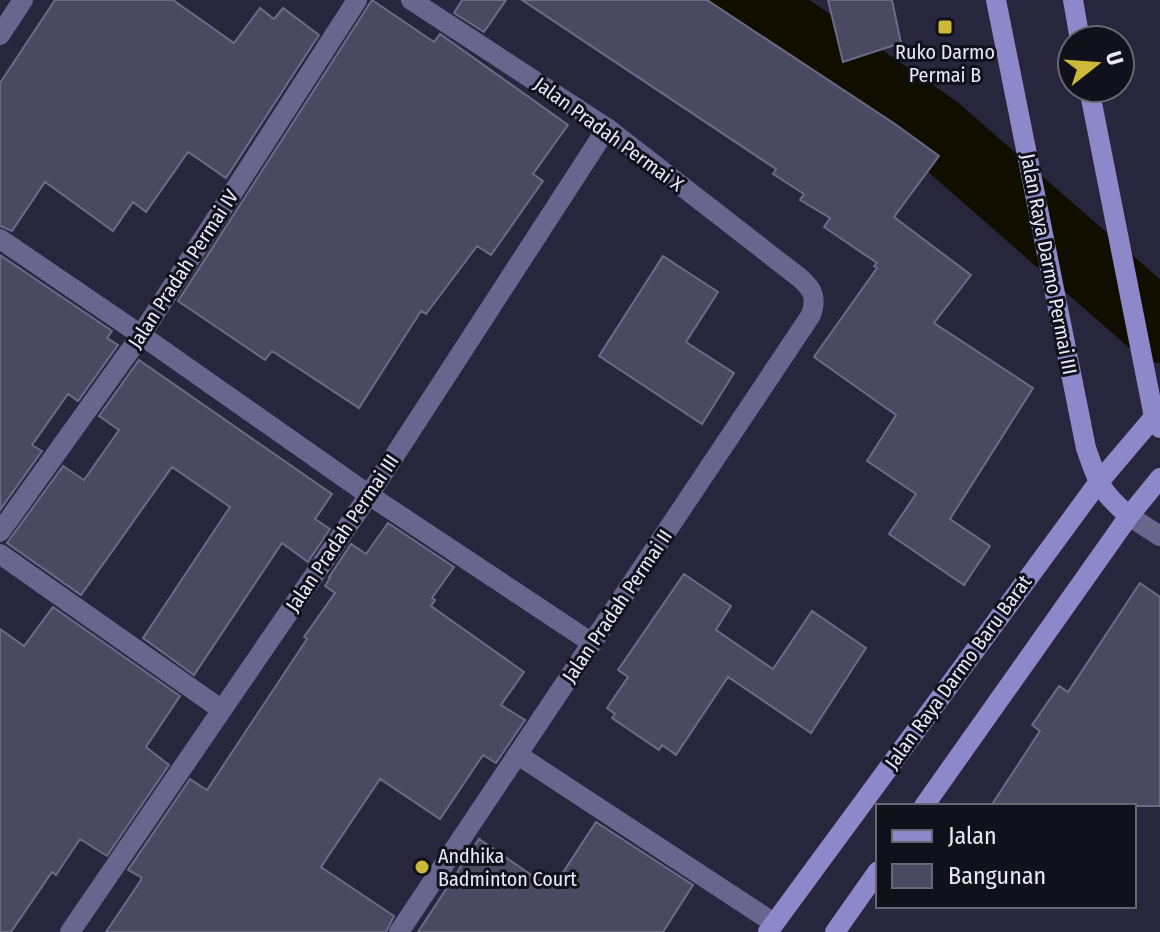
<svg xmlns="http://www.w3.org/2000/svg" width="1160" height="932" font-family="'Fira Sans Condensed',sans-serif">
<style>
.lines{fill:none;stroke-linecap:round;stroke-linejoin:round}
.river{stroke:#110e00;stroke-width:72}
.building{fill:#4a4962;stroke:#6c6b86;stroke-width:2}
.minor{stroke:#68668f;stroke-width:20}
.tertiary{stroke:#68668f;stroke-width:20}
.secondary{stroke:#8c88c9;stroke-width:20}
.poi-dot{fill:#ceb837;stroke:#11111b;stroke-width:3}
.labels{text-anchor:middle;dominant-baseline:central;stroke-width:6;stroke-linejoin:round;paint-order:stroke}
.poi-label{font-size:20px;fill:#e8e8f8;stroke:#11111b}
.street-label{font-size:20px;fill:#e8e8f8;stroke:#11111b}
</style>
<rect width="100%" height="100%" fill="#27263d"/>
<g class="lines">
<!-- river -->
<path class="river" d="M746 0 936 131 1160 327"/>
</g>
<!-- building -->
<path class="building" d="M55 0H173L234 43 260 8 274 19 283 8 319 35 226 178 188 152 146 212 133 202 113 231 45 182 12 231 0 226V83Z
M372 0 434 42 440 34 568 125 533 174 543 181 491 255 477 246 426 314 421 311 359 408 272 351 265 360 178 301Z
M462 0H506L484 32 454 13Z
M522 0H707L895 124 939 156 894 217 971 275 934 323 1033 388 950 519 990 546 964 585 889 534 916 494 867 461 896 415 814 357 877 268 874 266 877 263 824 227 830 218 800 200 804 194 773 174 776 169Z
M828 0H892L901 43 843 62Z
M0 255 112 331 107 338 118 345 78 401 68 394 32 445 42 451 0 510Z
M663 256 718 292 686 342 734 373 702 424 599 356Z
M139 360 332 494 315 519 330 529 308 562 282 543 194 675 143 638 230 507 172 467 81 595 7 543 63 466 84 480 119 430 99 416Z
M388 523 454 567 432 598 435 600 431 606 524 672 501 705 525 720 496 763 483 755 440 819 380 779 321 867 394 916 386 932H106L141 880V877L128 870 190 779 207 790 307 639 304 637 335 593 325 586 330 578 329 577 351 544 366 554Z
M684 574 731 606 716 630 773 669 812 611 866 648 811 733 728 677 676 755 662 745 659 750 612 718 615 714 607 708 628 677 618 670Z
M1140 583 1160 597V806H991L1040 731 1032 725 1059 686 1068 692Z
M53 607 180 696 146 747 169 765 107 856 80 839 56 875 52 872 11 932H0V629L24 646Z
M596 822 693 885 663 932H418L479 839 546 885 548 882 554 886Z"/>
<g class="lines">
<!-- minor -->
<path class="minor" d="M0 35 23 0
M0 239 141 335 369 495 592 643
M0 532 141 335 357 0
M0 554 222 710
M518 755 774 923
M70 932 369 495 607 128
M399 932 811 315C817 298 813 289 800 278L607 128 411 0"/>
<!-- tertiary -->
<path class="tertiary" d="M1129 516 1160 536"/>
<!-- secondary -->
<path class="secondary" d="M996 0 1086 448C1098 483 1100 491 1129 516
M1073 0 1080 40
M1089 88 1154 417 1160 428
M924 806 1129 516 1160 478
M768 932 1098 483 1154 417
M835 932 878 871"/>
</g>
<!-- markers -->
<g class="poi-dot">
<rect x="937" y="19" width="16" height="16" rx="4"/>
<circle cx="422" cy="867" r="8"/>
</g>
<g class="labels">
<!-- poi labels -->
<g class="poi-label">
<text x="945" y="52">Ruko Darmo<tspan x="945" dy="23">Permai B</tspan></text>
<text x="438" y="856" text-anchor="start">Andhika<tspan x="438" dy="23">Badminton Court</tspan></text>
</g>
<!-- street labels -->
<g class="street-label">
<text transform="translate(609 134) rotate(36)">Jalan Pradah Permai X</text>
<text transform="translate(1049 264) rotate(79)">Jalan Raya Darmo Permai III</text>
<text transform="translate(183 269) rotate(-57)">Jalan Pradah Permai IV</text>
<text transform="translate(342 533) rotate(-56)">Jalan Pradah Permai III</text>
<text transform="translate(617 606) rotate(-56)">Jalan Pradah Permai II</text>
<text transform="translate(958 672) rotate(-54)">Jalan Raya Darmo Baru Barat</text>
</g>
</g>
<!-- legend -->
<rect x="876" y="804" width="260" height="104" fill="#11111b" stroke="#676773" stroke-width="2"/>
<rect x="892" y="830" width="40" height="12" fill="#8c88c9" stroke="#676773" stroke-width="2"/>
<text x="948" y="844" font-size="24" fill="#e8e8f8">Jalan</text>
<rect x="892" y="864" width="40" height="24" fill="#4a4962" stroke="#676773" stroke-width="2"/>
<text x="948" y="884" font-size="24" fill="#e8e8f8">Bangunan</text>
<!-- north arrow -->
<g transform="translate(1096 64) rotate(73)"><circle r="38" fill="#11111b" stroke="#676773" stroke-width="2"/>
<path d="M0-6L14 30L0 20L-14 30Z" fill="#ceb837"/>
<text y="-12" font-size="22" font-weight="bold" text-anchor="middle" fill="#e8e8f8">U</text>
</g>
</svg>
